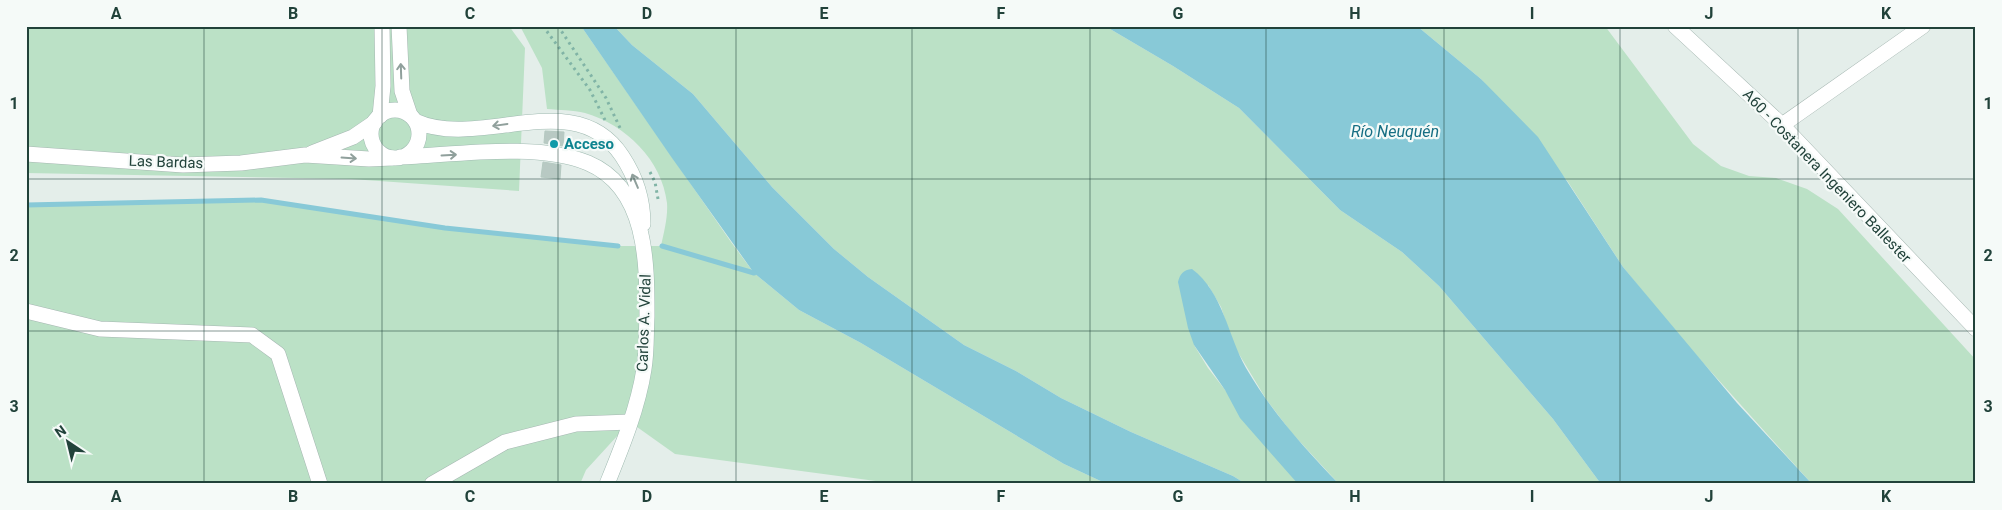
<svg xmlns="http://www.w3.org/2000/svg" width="2002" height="510" font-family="Roboto,sans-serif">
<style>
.green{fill:#bbe1c6}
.water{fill:#88c9d7}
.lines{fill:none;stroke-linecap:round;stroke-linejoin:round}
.stream{stroke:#88c9d7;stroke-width:5}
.building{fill:#b8c9c3;stroke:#b5c9c1}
.street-casing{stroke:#a6b7b2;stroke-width:16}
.secondary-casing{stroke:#a1bbb2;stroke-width:16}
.path{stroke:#81b4a6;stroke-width:3;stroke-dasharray:2.5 4;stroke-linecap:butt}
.street{stroke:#fff;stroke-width:15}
.secondary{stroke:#fff;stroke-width:15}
.oneway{stroke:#90a09c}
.grid{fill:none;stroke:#21423a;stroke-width:1;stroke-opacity:0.55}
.culture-dot{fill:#0f9aa8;stroke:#f5faf8;stroke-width:2}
.labels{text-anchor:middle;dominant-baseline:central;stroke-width:4.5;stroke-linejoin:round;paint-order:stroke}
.culture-label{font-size:15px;font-weight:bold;fill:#0d838f;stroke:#f5faf8;text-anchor:start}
.street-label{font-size:15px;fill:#21423a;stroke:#f5faf8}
.water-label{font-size:16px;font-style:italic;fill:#166e83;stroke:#f5faf8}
.neatline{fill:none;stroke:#21423a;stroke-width:2}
.grid-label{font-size:16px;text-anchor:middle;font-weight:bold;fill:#21423a}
</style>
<rect width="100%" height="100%" fill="#e4eeea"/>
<!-- green -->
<path class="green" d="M26 26H509L525 48 519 191 351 179 26 173Z
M520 26H581L731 242 754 273 799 310 861 343 1064 464 1107 484H898L675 454 630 422 586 470 580 484H26V205L261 200 445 228 618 246H661C664 232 668 217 667 203 662 160 626 125 585 113 573 110 559 110 547 109L542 68Z
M614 26H1105L1173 66 1239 108 1340 210 1402 252 1439 286 1553 419 1601 484H1339L1291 432 1266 399 1233 344 1221 307 1208 285 1194 345 1208 368 1298 484H1246L1233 476 1131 432 1061 398 1016 371 964 345 868 277 834 249 772 187 693 94 632 45Z
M1417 26H1605L1693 144 1721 166 1749 176 1776 178 1807 189 1838 209 1976 360V484H1812L1679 336 1623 267 1568 182 1481 79Z"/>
<!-- water -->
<path class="water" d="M581 26H614L632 45 693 94 772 187 834 249 868 277 964 345 1016 371 1061 398 1131 432 1233 476 1246 484H1107L1064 464 861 343 799 310 754 273 672 158Z
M1105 26H1417L1481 79 1538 137 1623 267 1737 403 1812 484H1601L1553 419 1439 286 1402 252 1340 210 1239 108 1173 66Z
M1192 269C1223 292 1228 336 1246 368 1271 411 1304 448 1339 484H1298L1240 418 1225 390 1194 345 1188 328 1178 282C1180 274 1183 270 1192 269Z"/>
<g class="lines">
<!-- stream -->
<path class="stream" d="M26 205 261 200 445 228 618 246
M662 246 754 273"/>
</g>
<!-- building -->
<path class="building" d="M545 131 564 132 563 146 544 143Z
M543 162 561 165 560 179 541 177Z"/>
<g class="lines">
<defs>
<path id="street" d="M399 26 402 91 410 115
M1675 26 1782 125 1976 329
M380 116 383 86 382 26
M1782 125 1923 26
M312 153 353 137 375 122
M26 154 183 165 241 163 305 155 369 159 392 158
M26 311 100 329 252 335 278 354 320 484
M432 484 505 442 576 424 630 422"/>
<path id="secondary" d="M371 134a24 24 0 1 1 48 0a24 24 0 1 1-48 0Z
M415 121C480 151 575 84 622 156 636 177 643 199 643 224
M400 157C455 155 537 142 588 163 647 188 647 262 647 316 646 333 647 351 644 369 638 408 622 447 607 484"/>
</defs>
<!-- street casing -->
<use href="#street" class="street-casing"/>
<!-- secondary casing -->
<use href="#secondary" class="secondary-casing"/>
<!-- path -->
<path class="path" d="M543 26 590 90 605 120
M558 26 606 98 621 130
M650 172 655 182 658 199"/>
<!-- street -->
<use href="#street" class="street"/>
<!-- secondary -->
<use href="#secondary" class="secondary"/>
</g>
<!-- one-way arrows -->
<defs><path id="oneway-shaft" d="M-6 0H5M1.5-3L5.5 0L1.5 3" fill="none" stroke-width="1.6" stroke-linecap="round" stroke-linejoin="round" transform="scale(1.25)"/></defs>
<g class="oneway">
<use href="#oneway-shaft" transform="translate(401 71) rotate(-92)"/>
<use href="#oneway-shaft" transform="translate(500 125) rotate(172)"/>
<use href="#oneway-shaft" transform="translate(449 155) rotate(-3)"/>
<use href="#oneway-shaft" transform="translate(349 158) rotate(4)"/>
<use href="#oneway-shaft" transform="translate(635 181) rotate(-113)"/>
</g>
<!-- grid -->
<path class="grid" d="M204 26V484M382 26V484M558 26V484M736 26V484M912 26V484M1090 26V484M1266 26V484M1444 26V484M1620 26V484M1798 26V484M26 179H1976M26 331H1976"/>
<!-- markers -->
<circle class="culture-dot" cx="554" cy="144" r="5"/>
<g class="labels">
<!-- culture labels -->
<g class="culture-label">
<text x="564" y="144">Acceso</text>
</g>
<!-- street labels -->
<g class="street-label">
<text transform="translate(166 162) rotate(2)">Las Bardas</text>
<text transform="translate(1827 176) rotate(46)">A60 - Costanera Ingeniero Ballester</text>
<text transform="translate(644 323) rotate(-88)">Carlos A. Vidal</text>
</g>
<!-- water labels -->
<g class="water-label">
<text x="1395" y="131">Río Neuquén</text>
</g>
</g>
<!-- border -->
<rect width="2002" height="510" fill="none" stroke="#f5faf8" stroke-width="55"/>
<!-- north arrow -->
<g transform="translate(68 442) rotate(325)" stroke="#f5faf8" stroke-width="4" paint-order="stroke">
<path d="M0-4L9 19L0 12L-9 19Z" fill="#21423a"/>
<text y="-8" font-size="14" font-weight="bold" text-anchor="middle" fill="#21423a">N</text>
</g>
<rect x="28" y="28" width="1946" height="454" class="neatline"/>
<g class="grid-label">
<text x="116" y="19">A</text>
<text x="293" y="19">B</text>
<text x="470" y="19">C</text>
<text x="647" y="19">D</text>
<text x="824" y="19">E</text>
<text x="1001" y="19">F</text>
<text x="1178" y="19">G</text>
<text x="1355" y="19">H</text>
<text x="1532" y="19">I</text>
<text x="1709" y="19">J</text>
<text x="1886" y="19">K</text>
<text x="14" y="109">1</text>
<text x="1988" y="109">1</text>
<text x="14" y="261">2</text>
<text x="1988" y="261">2</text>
<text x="14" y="412">3</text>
<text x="1988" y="412">3</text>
<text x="116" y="502">A</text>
<text x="293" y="502">B</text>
<text x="470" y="502">C</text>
<text x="647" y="502">D</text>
<text x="824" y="502">E</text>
<text x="1001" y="502">F</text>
<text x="1178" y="502">G</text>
<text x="1355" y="502">H</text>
<text x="1532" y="502">I</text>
<text x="1709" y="502">J</text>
<text x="1886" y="502">K</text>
</g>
</svg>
